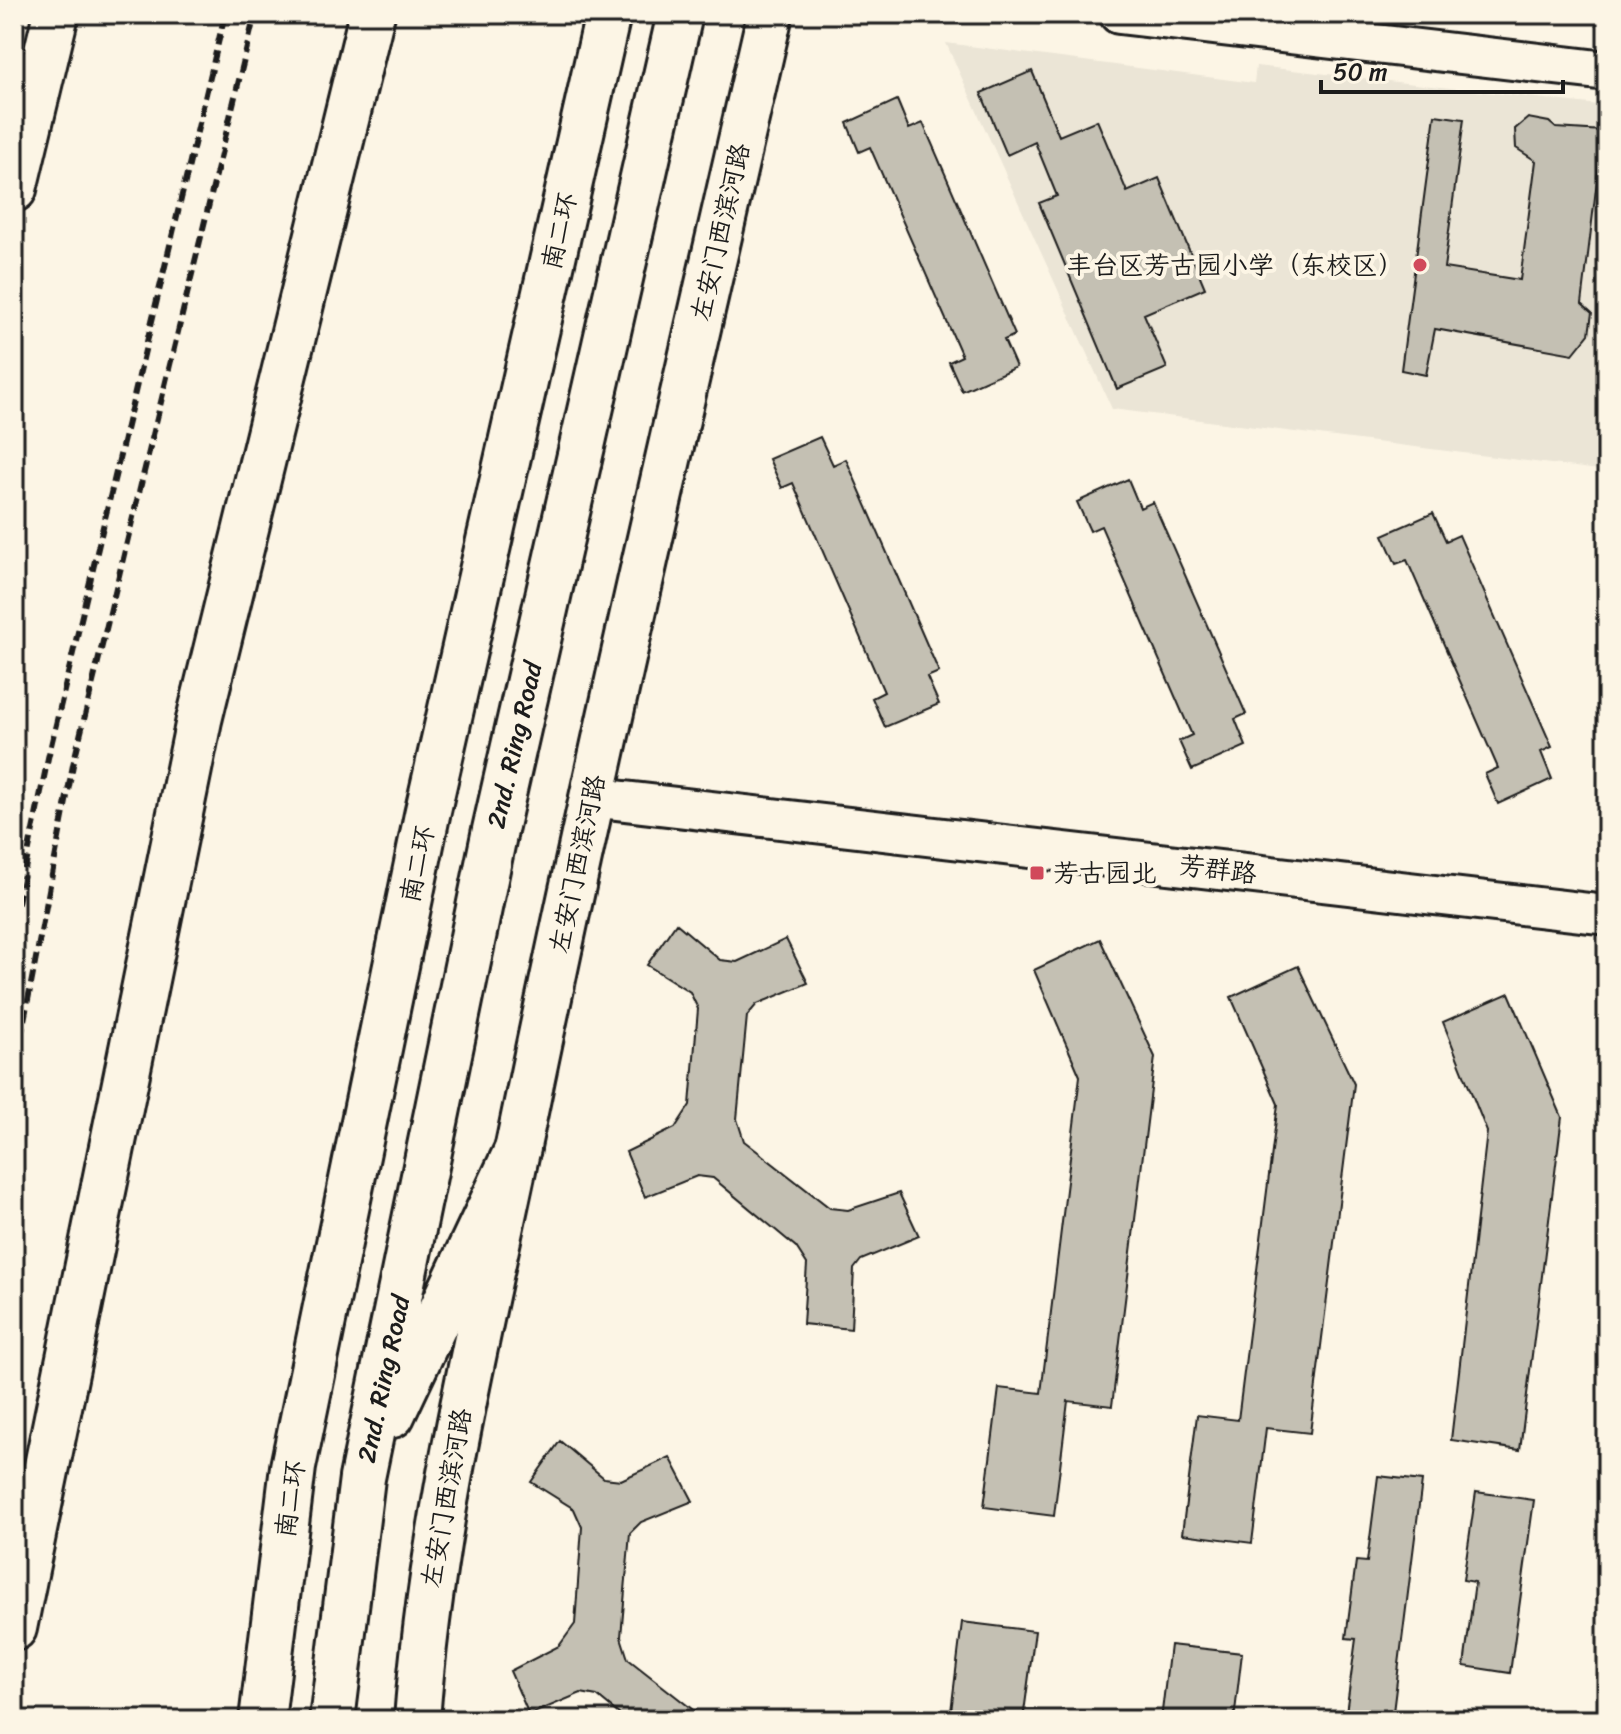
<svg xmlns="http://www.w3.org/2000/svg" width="1621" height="1734" font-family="Sriracha,'LXGW WenKai TC',sans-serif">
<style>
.built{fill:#ebe5d6}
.building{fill:#c4c0b3;stroke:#1c1c1c;stroke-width:2}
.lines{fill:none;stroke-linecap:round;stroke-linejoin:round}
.minor-casing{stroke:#1c1c1c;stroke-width:44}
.tertiary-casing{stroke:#1c1c1c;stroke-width:50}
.trunk-casing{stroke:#1c1c1c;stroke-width:50}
.minor{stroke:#fcf5e5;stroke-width:38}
.tertiary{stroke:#fcf5e5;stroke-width:44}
.trunk{stroke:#fcf5e5;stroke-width:44}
.rail{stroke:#1c1c1c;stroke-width:6;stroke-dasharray:12 6;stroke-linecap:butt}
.poi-dot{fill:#d1495b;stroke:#fcf5e5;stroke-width:3}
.labels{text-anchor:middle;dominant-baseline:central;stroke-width:8;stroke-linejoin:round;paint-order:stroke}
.street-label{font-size:26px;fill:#1c1c1c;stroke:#fcf5e5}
.poi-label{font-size:26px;fill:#1c1c1c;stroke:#fcf5e5;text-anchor:end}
</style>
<rect width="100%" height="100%" fill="#fcf5e5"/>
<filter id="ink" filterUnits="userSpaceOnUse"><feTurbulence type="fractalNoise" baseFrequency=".0125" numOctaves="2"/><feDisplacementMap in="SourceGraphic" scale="16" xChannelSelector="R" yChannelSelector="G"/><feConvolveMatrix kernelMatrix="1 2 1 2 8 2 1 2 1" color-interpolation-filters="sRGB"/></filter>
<g filter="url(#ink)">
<!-- built -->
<path class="built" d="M946 43 1254 83 1256 66 1607 106V471L1112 409Z
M1607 789V881L1596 880Z"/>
<!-- building -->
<path class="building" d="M1032 71 1059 136 1097 120 1127 192 1159 178 1205 288 1144 314 1167 368 1117 389 1039 203 1057 196 1035 142 1007 155 981 93Z
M897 100 909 129 923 123 1015 335 1004 340 1016 367 962 391 949 362 962 356 870 147 859 152 847 123Z
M1435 115 1464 119 1444 268 1520 280 1536 161 1516 148 1515 129 1528 118 1549 122 1556 128 1603 131 1582 304 1592 313 1589 334 1573 354 1435 329 1426 375 1401 370Z
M820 437 833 465 846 459 939 672 927 677 939 704 885 727 872 698 884 692 793 483 782 488 769 459Z
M1128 479 1140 508 1153 502 1246 714 1235 719 1246 746 1192 770 1179 741 1192 735 1101 526 1090 531 1077 502Z
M1433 513 1446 541 1459 535 1552 747 1541 752 1552 779 1498 804 1485 774 1498 768 1407 560 1396 564 1383 535Z
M676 923 720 960 737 962 786 939 808 983 757 1004 747 1016 737 1119 744 1141 830 1208 848 1210 899 1193 919 1236 861 1260 854 1269 851 1329 803 1324 807 1264 796 1247 713 1178 697 1176 645 1197 626 1152 675 1128 690 1105 698 1009 690 992 647 965Z
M1100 939 1155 1057 1112 1406 1068 1401 1054 1516 984 1507 999 1388 1041 1393 1080 1076 1034 970Z
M1298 966 1354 1084 1310 1433 1266 1428 1252 1543 1182 1534 1197 1415 1238 1420 1278 1104 1231 997Z
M1509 993 1562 1117 1520 1450 1451 1440 1487 1132 1443 1022Z
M560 1441 604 1478 621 1480 670 1457 693 1501 641 1522 630 1533 621 1637 628 1659 706 1720H626L597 1696 581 1693 529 1715 510 1671 559 1646 575 1624 582 1527 574 1509 531 1482Z
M1378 1476 1422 1481 1392 1720H1345L1356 1639 1346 1638 1356 1561 1367 1562Z
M1476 1492 1534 1500 1510 1673 1464 1666 1475 1582 1463 1580Z
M962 1622 1035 1631 1023 1720H950Z
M1170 1645 1242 1653 1234 1720H1161Z
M783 1711 787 1720H756Z"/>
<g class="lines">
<defs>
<path id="minor" d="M1119 14 1607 71
M590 797 1607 915"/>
<path id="tertiary" d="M14 189 56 14
M14 1628 199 720 372 14
M417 1720C432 1516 483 1317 524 1117 600 748 686 381 770 14"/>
<path id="trunk" d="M392 1415 518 1148
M262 1720 293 1467 427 815 608 14
M332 1720 362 1478 495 830 680 14"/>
</defs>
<!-- minor casing -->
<use href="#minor" class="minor-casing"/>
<!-- tertiary casing -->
<use href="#tertiary" class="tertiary-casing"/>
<!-- trunk casing -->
<use href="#trunk" class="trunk-casing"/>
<!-- minor -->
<use href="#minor" class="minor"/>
<!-- tertiary -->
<use href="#tertiary" class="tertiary"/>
<!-- trunk -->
<use href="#trunk" class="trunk"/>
<!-- rail -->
<path class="rail" d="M14 922 48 758 225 14
M14 1073 73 765 255 14"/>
</g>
</g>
<!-- markers -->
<g class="poi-dot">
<circle cx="1420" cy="265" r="8"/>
<rect x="1029" y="865" width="16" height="16" rx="4"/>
</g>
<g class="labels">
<!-- street labels -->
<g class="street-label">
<text transform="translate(559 231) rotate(-77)">南二环</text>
<text transform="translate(720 232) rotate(-77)">左安门西滨河路</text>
<text transform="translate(514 745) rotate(-77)">2nd. Ring Road</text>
<text transform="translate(417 864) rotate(-78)">南二环</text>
<text transform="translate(577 864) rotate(-78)">左安门西滨河路</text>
<text transform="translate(1218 869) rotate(7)">芳群路</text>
<text transform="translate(383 1379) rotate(-78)">2nd. Ring Road</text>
<text transform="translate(446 1498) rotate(-80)">左安门西滨河路</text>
<text transform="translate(290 1499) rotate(-82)">南二环</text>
</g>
<!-- poi labels -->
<g class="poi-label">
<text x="1404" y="265">丰台区芳古园小学（东校区）</text>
<text x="1053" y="873" text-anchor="start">芳古园北</text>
</g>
</g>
<!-- margin -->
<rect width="1621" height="1734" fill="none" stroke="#fcf5e5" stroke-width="48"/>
<rect x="24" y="24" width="1573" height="1686" fill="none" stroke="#1c1c1c" stroke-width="3" filter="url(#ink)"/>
<!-- scale -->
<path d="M1321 80v12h242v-12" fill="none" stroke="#1c1c1c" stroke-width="4"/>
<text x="1333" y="80" font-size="24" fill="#1c1c1c" stroke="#fcf5e5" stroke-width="6" paint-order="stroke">50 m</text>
</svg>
